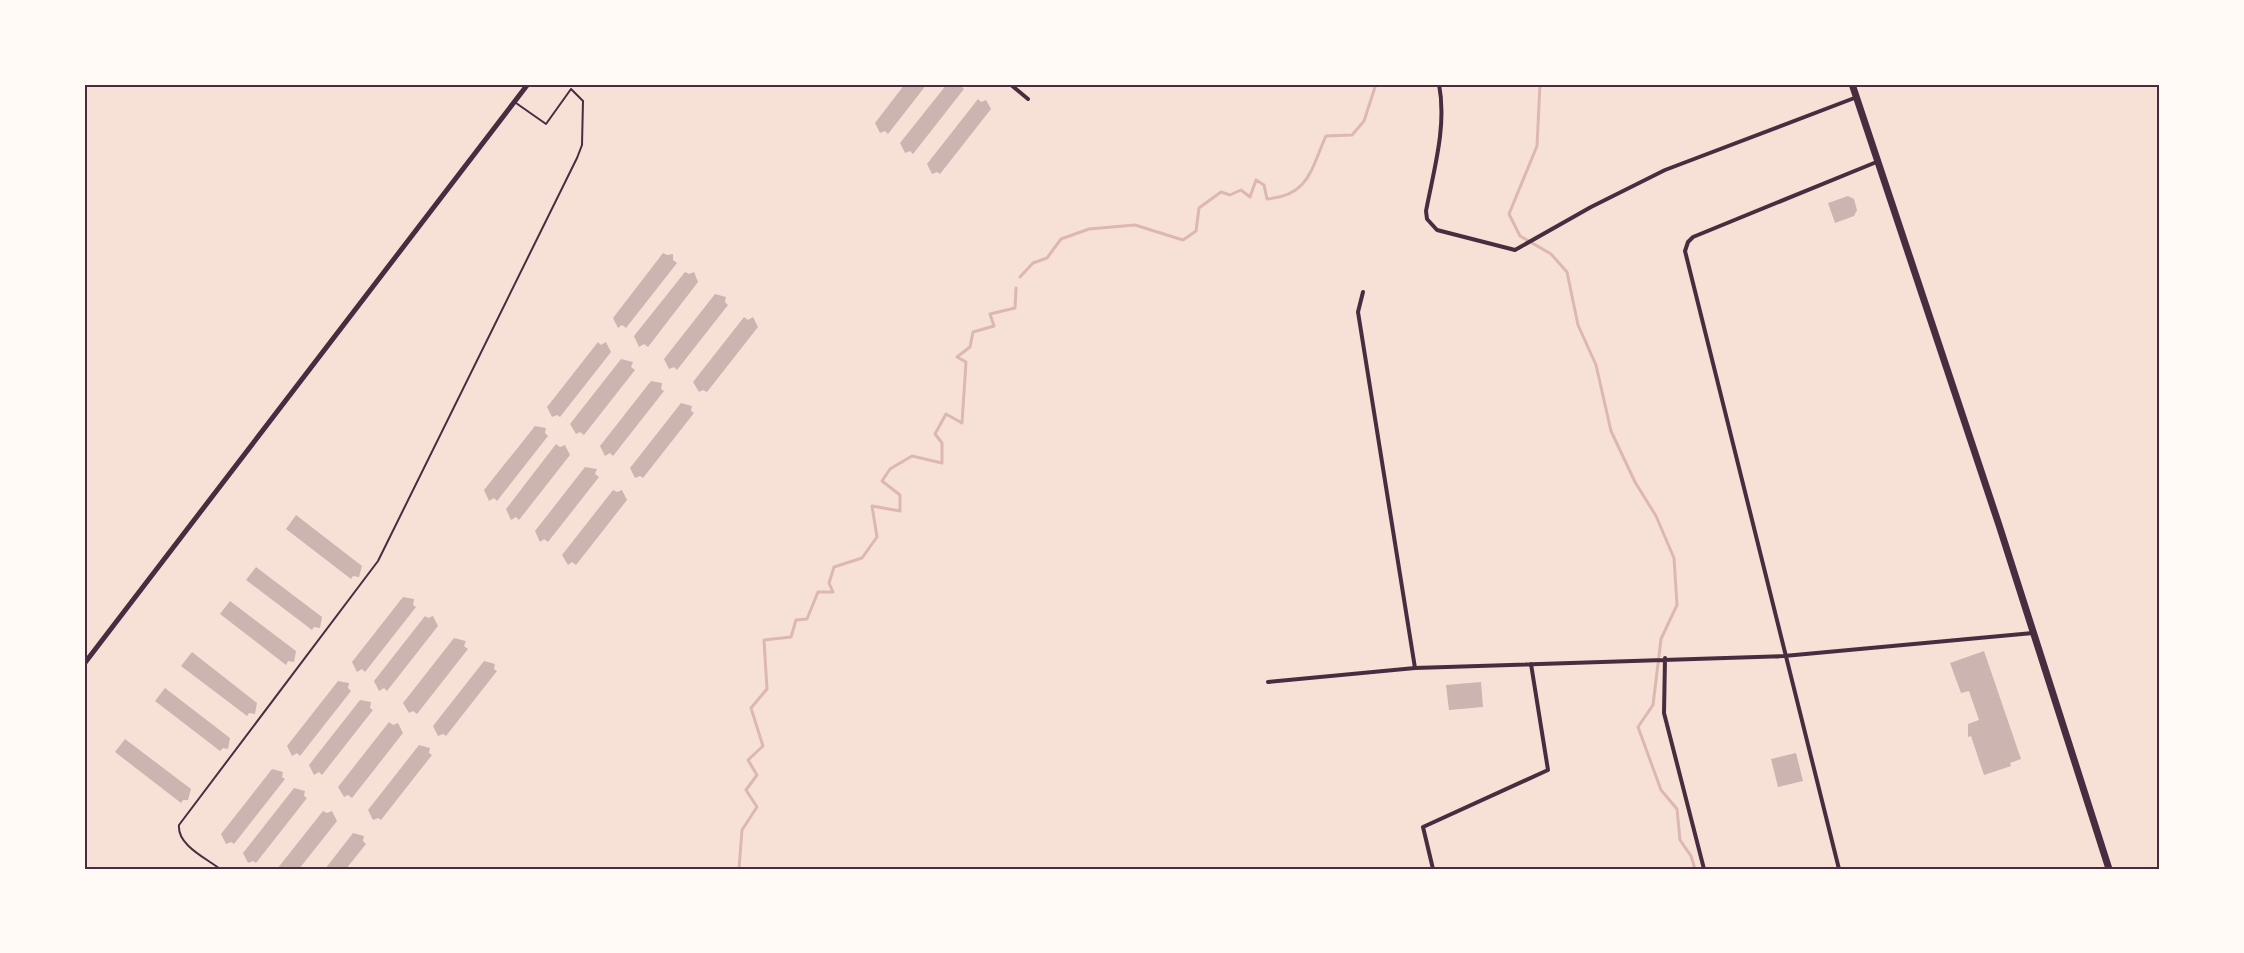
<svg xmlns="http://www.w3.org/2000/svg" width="2244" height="953" font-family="'Work Sans',sans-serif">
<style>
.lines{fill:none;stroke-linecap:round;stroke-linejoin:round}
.stream{stroke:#dcb8b0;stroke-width:3}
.building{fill:#ccb4b1}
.service{stroke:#4a2c40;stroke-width:2}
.minor{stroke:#4a2c40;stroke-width:4}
.tertiary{stroke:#4a2c40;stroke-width:5}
.primary{stroke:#4a2c40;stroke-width:7}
.neatline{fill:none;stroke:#4a2c40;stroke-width:2}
</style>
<rect width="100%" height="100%" fill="#f7e1d7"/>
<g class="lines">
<!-- stream -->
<path class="stream" d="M1540 84 1537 146 1509 214 1520 236 1551 254 1567 272 1578 325 1596 365 1611 431 1635 482 1656 516 1674 558 1677 605 1661 639 1653 705 1638 727 1661 790 1677 809 1680 840 1691 856 1695 869
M1020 277 1033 263 1047 258 1061 239 1089 229 1135 225 1183 240 1196 231 1199 208 1221 192 1230 195 1241 190 1250 197 1256 180 1264 185 1267 199C1309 196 1311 169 1326 136L1352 135 1364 121 1376 84
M739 869 742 830 757 807 746 790 757 775 748 760 763 746 751 708 767 689 764 640 791 637 796 620 807 619 818 592H833L829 583 834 567 862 558 877 537 872 506 900 511V495L882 481 890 469 912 456 942 463V443L935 434 946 414 962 423 966 362 957 357 970 347 973 332 994 326 990 314 1015 308 1016 288"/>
</g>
<!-- building -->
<path class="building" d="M905 84H927L888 134 885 131 880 133 875 123Z
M947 84H963L961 86 964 89 913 154 910 151 905 153 900 143Z
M978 99 981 102 986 100 991 109 940 174 937 172 932 174 927 164Z
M1848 196 1854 199 1857 210 1854 216 1835 223 1828 203Z
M663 253 667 255 673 254V260L677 263 626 328 622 325 618 328 613 318Z
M685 272 689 274 694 272 698 282 648 347 644 344 639 347 634 336Z
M715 294 726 297 725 302 728 305 677 370 674 367 669 369 664 359Z
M744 317 748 320 753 317 758 327 707 392 703 390 699 392 693 382Z
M598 342 601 345 606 342 611 352 560 417 557 415 552 417 547 407Z
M621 359 633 362 631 367 635 370 584 435 580 432 576 434 570 424Z
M651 381 662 383 661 389 664 391 613 456 610 453 605 456 600 446Z
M681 403 692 406 691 411 694 413 643 478 640 476 635 478 630 468Z
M535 426 546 428 545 433 548 436 497 501 494 498 489 501 484 490Z
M556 444 560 447 565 445 570 455 519 520 516 517 511 520 506 509Z
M585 467 597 469 595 474 599 477 548 542 544 539 540 542 535 531Z
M613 490 617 492 622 490 627 500 576 565 572 562 568 565 562 555Z
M296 515 362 566 359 577 353 576 351 579 286 529Z
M256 567 322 617 320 628 314 627 312 630 246 580Z
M403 597 414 599 413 605 416 607 365 672 362 669 357 672 352 662Z
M230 601 296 651 294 662 288 661 286 665 220 614Z
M425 616 428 618 433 616 438 626 387 691 384 688 379 691 374 681Z
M454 638 466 641 464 646 468 649 417 714 413 711 409 713 403 703Z
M1984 651 2021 759 2010 763 2011 766 1984 775 1971 736 1968 737V724L1979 720 1969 691 1961 693 1950 663Z
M192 652 257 703 255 714 249 713 247 716 181 666Z
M484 661 495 664 494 669 497 671 446 736 443 734 438 736 433 726Z
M338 681 349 683 348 688 351 691 300 756 297 753 292 756 287 746Z
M1481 682 1483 707 1449 710 1446 685Z
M165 688 230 738 228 749 223 748 220 751 155 701Z
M360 700 371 702 370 708 373 710 322 775 319 772 314 775 309 765Z
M389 722 393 725 398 723 403 733 352 798 348 795 344 797 338 787Z
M125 739 191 789 188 800H183L181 803 115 752Z
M419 745 430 748 429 753 432 755 381 820 378 818 373 820 368 810Z
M1796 753 1803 781 1778 787 1771 759Z
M272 769 283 772 282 777 285 779 234 844 231 842 226 844 221 834Z
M294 788 305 791 304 796 307 798 256 863 253 861 248 863 243 853Z
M323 811 327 813 332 811 337 821 299 869H277Z
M353 833 364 836 363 841 366 844 346 869H325Z"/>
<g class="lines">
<!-- service -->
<path class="service" d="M220 869C206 858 177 845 179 825L378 561 577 158 582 145 583 101 571 89 546 124 516 103"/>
<!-- minor -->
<path class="minor" d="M1010 84 1028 99
M1439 84C1447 126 1434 169 1426 211L1427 219 1437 230 1515 250 1591 207 1665 170 1857 97
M1363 292 1358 312 1415 668
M1665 658 1664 713 1704 869
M1268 682 1415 668 1784 656 2033 633
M1433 869 1423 827 1548 770 1531 664
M1839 869 1685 251 1688 242 1693 237 1879 161"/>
<!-- tertiary -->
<path class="tertiary" d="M84 664 528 84"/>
<!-- primary -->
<path class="primary" d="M1852 84 1999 525 2109 869"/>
</g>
<!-- border -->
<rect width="2244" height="953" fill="none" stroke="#fffaf5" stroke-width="171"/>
<rect x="86" y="86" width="2072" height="782" class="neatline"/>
</svg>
